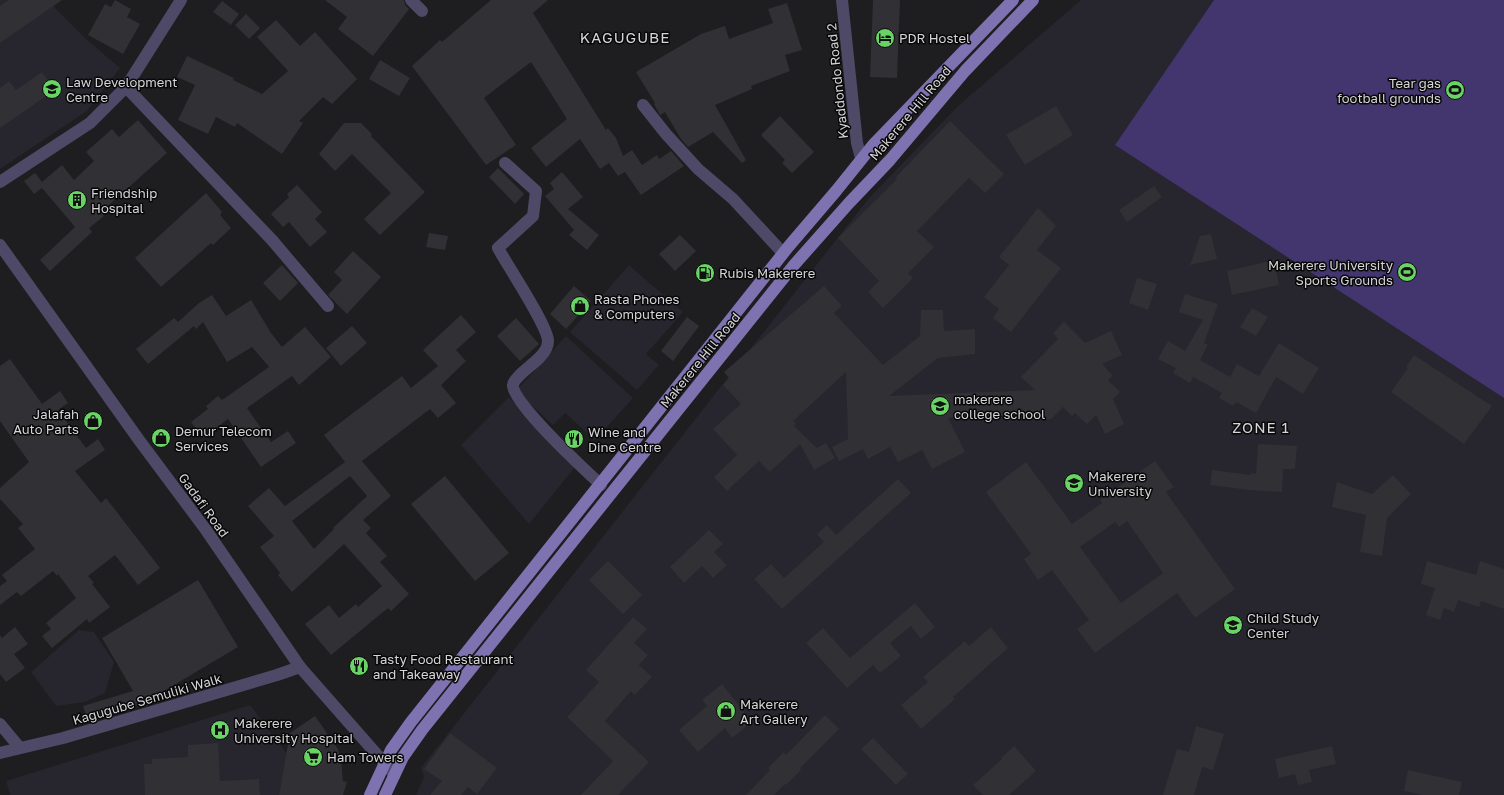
<svg xmlns="http://www.w3.org/2000/svg" width="1504" height="795" font-family="'Golos Text',sans-serif">
<style>
.built{fill:#27252e}
.green{fill:#43356e}
.building{fill:#313034;fill-rule:evenodd}
.lines{fill:none;stroke-linecap:round;stroke-linejoin:round}
.minor{stroke:#4e4967;stroke-width:12}
.tertiary{stroke:#4e4967;stroke-width:12}
.primary{stroke:#7f72b1;stroke-width:12}
.labels{text-anchor:middle;dominant-baseline:central;stroke-width:3;stroke-linejoin:round;paint-order:stroke}
.poi-label{font-size:13px;fill:#d5d5d7;stroke:#080809;text-anchor:start}
.street-label{font-size:13px;fill:#d5d5d7;stroke:#080809}
.quarter-label{font-size:15px;letter-spacing:1px;fill:#d5d5d7;stroke:#080809}
</style>
<rect width="100%" height="100%" fill="#1e1d20"/>
<!-- built -->
<path class="built" d="M0 0H51L56 9 85 38 120 68 87 111 0 169Z
M1081 0H1504V795H416L424 777 421 768 869 198 958 106Z
M629 265 683 312 646 354 659 365 637 390 570 332Z
M566 336 633 398 595 440 565 413 553 425 516 391Z
M509 397 575 467 529 524 461 445Z
M79 630 94 632 114 662 105 693 85 702 56 706 31 672Z
M250 705 287 754 279 795H10L6 781Z"/>
<!-- green -->
<path class="green" d="M1214 0H1504V398L1115 145Z"/>
<!-- building -->
<path class="building" d="M9 0H62L0 43V6Z
M115 0 131 9 127 17 140 24 123 54 88 35 105 4 111 7Z
M325 0H404L405 5 409 9 373 56 338 29 347 17Z
M491 0H548L533 13 606 130 608 128 616 138 623 156 632 150 642 165 657 155 659 159 671 151 684 166 641 195 625 172 618 176 609 163 600 169 580 139 546 167 531 148 567 119 531 62 484 98 516 145 486 165 412 66 440 40 442 42Z
M873 0H900L897 78 870 77Z
M222 1 239 14 231 25 213 12Z
M787 3 802 50 785 55 790 71 751 86 752 89 715 105 746 160 742 163 713 132 688 147 681 139 665 112 660 115 659 113 654 104 655 103 636 72 701 34 725 26 729 39 773 23 768 9Z
M246 14 260 28 249 39 235 25Z
M276 20 300 46 315 32 357 79 332 104 323 97 299 121 303 123 282 154 237 123 235 127 216 117 208 134 178 120 195 85 177 77 187 56 234 78 233 80 262 94 288 71 257 37Z
M380 60 410 78 399 96 369 79Z
M42 72 55 90 0 128V88L9 81 16 90Z
M1056 106 1073 135 1025 165 1006 135Z
M780 116 814 152 792 173 782 163 785 160 761 135Z
M138 120 167 153 101 212 104 216 89 228 92 232 50 271 40 260 75 227 42 188 34 194 24 181 35 173 42 182 62 165 74 180 94 161 86 152 112 129 119 137Z
M950 121 1004 174 985 193 969 178 917 231 934 247 908 273 913 278 883 308 868 292 879 281 838 238 897 179 896 177Z
M344 123H361L372 134 371 136 425 192 380 235 364 219 391 193 352 154 335 171 319 154Z
M498 168 524 194 515 204 489 177Z
M562 172 583 197 568 209 599 235 587 250 569 235 574 230 545 196 554 189 550 183Z
M297 185 322 212 315 219 327 232 310 247 289 222 283 227 271 214 289 197 287 194Z
M1154 186 1162 197 1127 222 1119 210Z
M206 193 222 212 220 215 231 228 213 245 211 243 161 287 135 258Z
M1038 208 1056 226 1037 250 1061 268 1011 332 993 318 999 309 984 297 1009 265 999 257Z
M429 233 448 236 445 250 426 247Z
M1211 234 1217 259 1190 265 1200 236Z
M680 235 696 251 675 271 659 254Z
M353 251 381 277 347 314 328 295 342 280 334 272Z
M1274 260 1279 285 1232 295 1227 271Z
M282 265 298 283 280 301 263 283Z
M1137 278 1157 284 1148 310 1129 303Z
M574 286 591 301 566 329 550 314Z
M824 286 842 306 834 313 883 365 920 336 921 310H943L944 331 975 329V354L938 358 889 396 1035 390 1021 377 1058 339 1053 333 1064 322 1085 343 1111 331 1122 355 1102 364 1113 376 1108 380 1120 392 1113 399 1124 424 1105 434 1096 415 1087 424 1075 413 1072 416 1063 407 1051 419 1041 420 1036 415 948 418 965 452 932 469 922 450 898 462 890 447 868 459 863 449 839 461 832 447 848 439 846 372 793 421 796 423 794 426 817 448 826 443 835 458 814 470 800 444 770 472 759 461 727 491 714 477 737 455 713 429 741 404 723 385 729 378 724 372Z
M1185 294 1218 304 1204 343 1208 345 1200 360 1230 377 1237 364 1259 376 1279 343 1319 368 1303 394 1276 377 1256 413 1236 402 1233 406 1219 398 1222 393 1193 377 1190 383 1173 373 1176 368 1158 359 1168 341 1185 351 1203 320 1179 312Z
M212 295 226 316 251 300 271 333 282 347 305 327 331 357 299 385 292 376 247 408 271 442 288 431 296 443 261 467 228 419 203 438 191 422 208 409 206 406 218 396 222 400 269 367 252 347 227 362 203 322 196 329 194 326 148 364 136 349 174 318 178 322 199 303Z
M1252 308 1268 317 1256 336 1240 327Z
M461 315 476 332 456 350 466 361 441 385 456 403 438 418 430 409 362 461 391 496 363 520 371 528 366 533 387 556 380 562 409 594 391 611 388 608 331 655 305 624 329 605 339 618 356 604 358 607 382 586 344 544 292 592 278 575 280 573 260 547 274 536 248 506 269 488 285 506 345 462 324 435 402 376 411 388 438 366 423 350ZM350 476 367 496 333 528 334 529 314 549 292 521Z
M687 317 699 326 673 361 661 351Z
M516 318 539 344 520 361 497 336Z
M352 326 367 343 341 366 326 348Z
M1414 355 1492 406 1464 444 1391 392 1408 368 1406 367Z
M10 359 42 404 60 391 68 403 58 410 86 448 98 439 105 450 75 471 101 503 106 498 160 568 138 585 115 555 88 576 94 583 92 584 110 607 89 623 87 619 52 648 42 636 51 629 46 623 76 598 58 574 57 576 53 571 21 596 17 592 0 605V586L7 581 2 575 35 549 18 528 23 524 0 499V488L29 462 0 421V366Z
M1258 444 1297 446 1295 469H1283L1282 492 1249 490 1210 485 1212 470 1251 475V473L1256 474Z
M1155 461 1174 487 1166 492 1235 589 1195 618 1177 593 1095 653 1077 629 1089 620 1052 570 1038 580 1024 559 1031 554 986 492 1026 462 1072 524 1102 503 1100 500ZM1127 521 1163 573 1121 603 1080 547 1115 522 1119 527Z
M1393 475 1411 494 1387 518 1382 556 1360 552 1366 515 1332 507 1337 482 1372 494Z
M445 476 509 553 475 581 411 504Z
M898 479 911 493 782 609 754 579 771 564 784 578 824 542 817 534 827 525 836 535Z
M709 530 723 544 714 552 727 565 713 578 702 566 684 583 670 567Z
M608 561 642 595 623 614 589 580Z
M1427 561 1476 575 1480 561 1504 569V609L1481 601 1479 607 1458 600 1454 612 1444 608 1440 620 1426 615 1435 588 1421 584Z
M198 580 238 647 142 704 88 721 83 706 133 691 102 638Z
M915 603 935 627 921 639 911 626 890 643 901 656 880 673 873 665 847 688 806 643 823 628 850 658Z
M633 617 647 629 634 643 648 655 639 665 652 677 635 695 631 691 605 721 649 762 618 795H581L613 761 567 717 599 682 586 670Z
M15 627 28 644 14 654 25 668 6 682 0 674V635L2 638Z
M991 627 1008 648 953 697 955 699 921 729 901 705 928 682 923 677 965 641 969 646Z
M722 684 752 722 732 738 725 728 698 752 679 730 707 706 702 700Z
M825 715 839 729 800 768 801 770 786 785 785 784 774 795H746L770 770 768 768 784 752 786 755Z
M315 716 338 749 341 760 343 781 347 782 343 795H279L290 733Z
M1196 726 1224 734 1213 770 1202 767 1194 795H1163L1177 749 1189 752Z
M450 733 497 768 477 794 468 787 461 795H430L442 781 424 769Z
M873 738 908 774 896 785 861 749Z
M218 743 220 781 259 779 260 795H145L144 764H152V759L188 757V745Z
M1014 746 1036 771 1009 795H983L973 785 1002 759 1001 758Z
M1332 746 1336 764 1309 770 1312 782 1298 785 1295 774 1279 778 1275 759Z
M1408 770 1462 782 1459 795H1423L1404 791Z"/>
<g class="lines">
<!-- minor -->
<path class="minor" d="M411 0 422 11
M842 0 857 143 861 158
M126 87 272 240 328 306
M643 105 666 134 698 169 733 199 783 253
M505 163 536 191 533 216 498 248C507 265 548 326 548 341 548 348 544 353 540 357 534 364 514 377 513 385 511 402 586 471 601 485
M0 182 90 123 126 87 181 0
M0 724 20 748
M0 753 63 738 277 675 300 667"/>
<!-- tertiary -->
<path class="tertiary" d="M0 245 139 440 206 530 300 667 394 774"/>
<!-- primary -->
<path class="primary" d="M370 795 391 750 411 722 789 246 836 191 873 145 1013 0
M385 795 403 757 422 730 794 265 849 203 890 160 965 71 1033 0"/>
</g>
<!-- icons -->
<defs>
<symbol id="hotel-disc" viewBox="-11 -11 22 22"><circle r="9.5" fill="#69d465" stroke="#080809"/><path d="M-6-4.5h1.5V1H6V5H4.5V3h-9V5H-6ZM-4 0a1.8 1.8 0 1 1 3.6 0ZM.5 0V-2.5h3Q6-2.5 6 0Z" fill="#111"/></symbol>
<symbol id="school-disc" viewBox="-11 -11 22 22"><circle r="9.5" fill="#69d465" stroke="#080809"/><path d="M0-5L7-2L0 1L-7-2ZM-4 1L0 2.5L4 1V4Q0 6-4 4Z" fill="#111"/></symbol>
<symbol id="stadium-disc" viewBox="-11 -11 22 22"><circle r="9.5" fill="#69d465" stroke="#080809"/><path d="M0-5a6.5 5 0 1 0 0 10a6.5 5 0 1 0 0-10ZM-3.5-1.8h7v3.6h-7Z" fill="#111"/></symbol>
<symbol id="building-disc" viewBox="-11 -11 22 22"><circle r="9.5" fill="#69d465" stroke="#080809"/><path d="M-4-6H4V6H1V3H-1V6H-4ZM-2.5-4.3h1.7v1.8h-1.7ZM.8-4.3h1.7v1.8H.8ZM-2.5-1h1.7V.8h-1.7ZM.8-1h1.7V.8H.8Z" fill="#111"/></symbol>
<symbol id="fuel-disc" viewBox="-11 -11 22 22"><circle r="9.5" fill="#69d465" stroke="#080809"/><path d="M-5.5-6h7V0h2V4h1.3V-2.5L3-4.5l.8-.8L6-3V5H2.5V1h-1V6h-7ZM-4.2-4.7v3.2H.2V-4.7Z" fill="#111"/></symbol>
<symbol id="shop-disc" viewBox="-11 -11 22 22"><circle r="9.5" fill="#69d465" stroke="#080809"/><path d="M-5-2.5h2.3a2.7 3.5 0 0 1 5.4 0H5L5.5 6h-11ZM-1.5-2.5h3a1.5 2.3 0 0 0-3 0Z" fill="#111"/></symbol>
<symbol id="restaurant-disc" viewBox="-11 -11 22 22"><circle r="9.5" fill="#69d465" stroke="#080809"/><path d="M-5-6h1v4h1v-4h1v4h1v-4h1v5L-1.5 .5V6h-2V.5L-5-1ZM5-6V6H3V1.5H1.5Q1.5-4 5-6Z" fill="#111"/></symbol>
<symbol id="university-disc" viewBox="-11 -11 22 22"><circle r="9.5" fill="#69d465" stroke="#080809"/><path d="M0-5L7-2L0 1L-7-2ZM-4 1L0 2.5L4 1V4Q0 6-4 4Z" fill="#111"/></symbol>
<symbol id="hospital-disc" viewBox="-11 -11 22 22"><circle r="9.5" fill="#69d465" stroke="#080809"/><path d="M-5-5h3v3.5h4V-5h3V5h-3V1.5h-4V5h-3Z" fill="#111"/></symbol>
<symbol id="supermarket-disc" viewBox="-11 -11 22 22"><circle r="9.5" fill="#69d465" stroke="#080809"/><path d="M-6-5.5h2.5l.6 2H6L4.5 2H-2.5L-4.4-4H-6ZM-1.5 3.2a1.3 1.3 0 1 0 .1 0ZM3 3.2a1.3 1.3 0 1 0 .1 0Z" fill="#111"/></symbol>
</defs>
<g fill-rule="evenodd">
<use href="#hotel-disc" x="874" y="27" width="22" height="22"/>
<use href="#school-disc" x="41" y="78" width="22" height="22"/>
<use href="#stadium-disc" x="1444" y="79" width="22" height="22"/>
<use href="#building-disc" x="66" y="189" width="22" height="22"/>
<use href="#stadium-disc" x="1396" y="261" width="22" height="22"/>
<use href="#fuel-disc" x="694" y="262" width="22" height="22"/>
<use href="#shop-disc" x="569" y="295" width="22" height="22"/>
<use href="#school-disc" x="929" y="395" width="22" height="22"/>
<use href="#shop-disc" x="82" y="410" width="22" height="22"/>
<use href="#shop-disc" x="150" y="427" width="22" height="22"/>
<use href="#restaurant-disc" x="563" y="428" width="22" height="22"/>
<use href="#university-disc" x="1063" y="472" width="22" height="22"/>
<use href="#school-disc" x="1222" y="614" width="22" height="22"/>
<use href="#restaurant-disc" x="348" y="655" width="22" height="22"/>
<use href="#shop-disc" x="715" y="700" width="22" height="22"/>
<use href="#hospital-disc" x="209" y="719" width="22" height="22"/>
<use href="#supermarket-disc" x="302" y="746" width="22" height="22"/>
</g>
<g class="labels">
<!-- poi labels -->
<g class="poi-label">
<text x="899" y="38">PDR Hostel</text>
<text x="66" y="82">Law Development<tspan x="66" dy="15">Centre</tspan></text>
<text x="1441" y="83" text-anchor="end">Tear gas<tspan x="1441" dy="15">football grounds</tspan></text>
<text x="91" y="193">Friendship<tspan x="91" dy="15">Hospital</tspan></text>
<text x="1393" y="265" text-anchor="end">Makerere University<tspan x="1393" dy="15">Sports Grounds</tspan></text>
<text x="719" y="273">Rubis Makerere</text>
<text x="594" y="299">Rasta Phones<tspan x="594" dy="15">&amp; Computers</tspan></text>
<text x="954" y="399">makerere<tspan x="954" dy="15">college school</tspan></text>
<text x="79" y="414" text-anchor="end">Jalafah<tspan x="79" dy="15">Auto Parts</tspan></text>
<text x="175" y="431">Demur Telecom<tspan x="175" dy="15">Services</tspan></text>
<text x="588" y="432">Wine and<tspan x="588" dy="15">Dine Centre</tspan></text>
<text x="1088" y="476">Makerere<tspan x="1088" dy="15">University</tspan></text>
<text x="1247" y="618">Child Study<tspan x="1247" dy="15">Center</tspan></text>
<text x="373" y="659">Tasty Food Restaurant<tspan x="373" dy="15">and Takeaway</tspan></text>
<text x="740" y="704">Makerere<tspan x="740" dy="15">Art Gallery</tspan></text>
<text x="234" y="723">Makerere<tspan x="234" dy="15">University Hospital</tspan></text>
<text x="327" y="757">Ham Towers</text>
</g>
<!-- street labels -->
<g class="street-label">
<text transform="translate(837 81) rotate(-96)">Kyaddondo Road 2</text>
<text transform="translate(910 113) rotate(-50)">Makerere Hill Road</text>
<text transform="translate(700 360) rotate(-51)">Makerere Hill Road</text>
<text transform="translate(204 505) rotate(54)">Gadafi Road</text>
<text transform="translate(147 699) rotate(-16)">Kagugube Semuliki Walk</text>
</g>
<!-- quarter labels -->
<g class="quarter-label">
<text x="625" y="37">KAGUGUBE</text>
<text x="1261" y="427">ZONE 1</text>
</g>
</g>
</svg>
